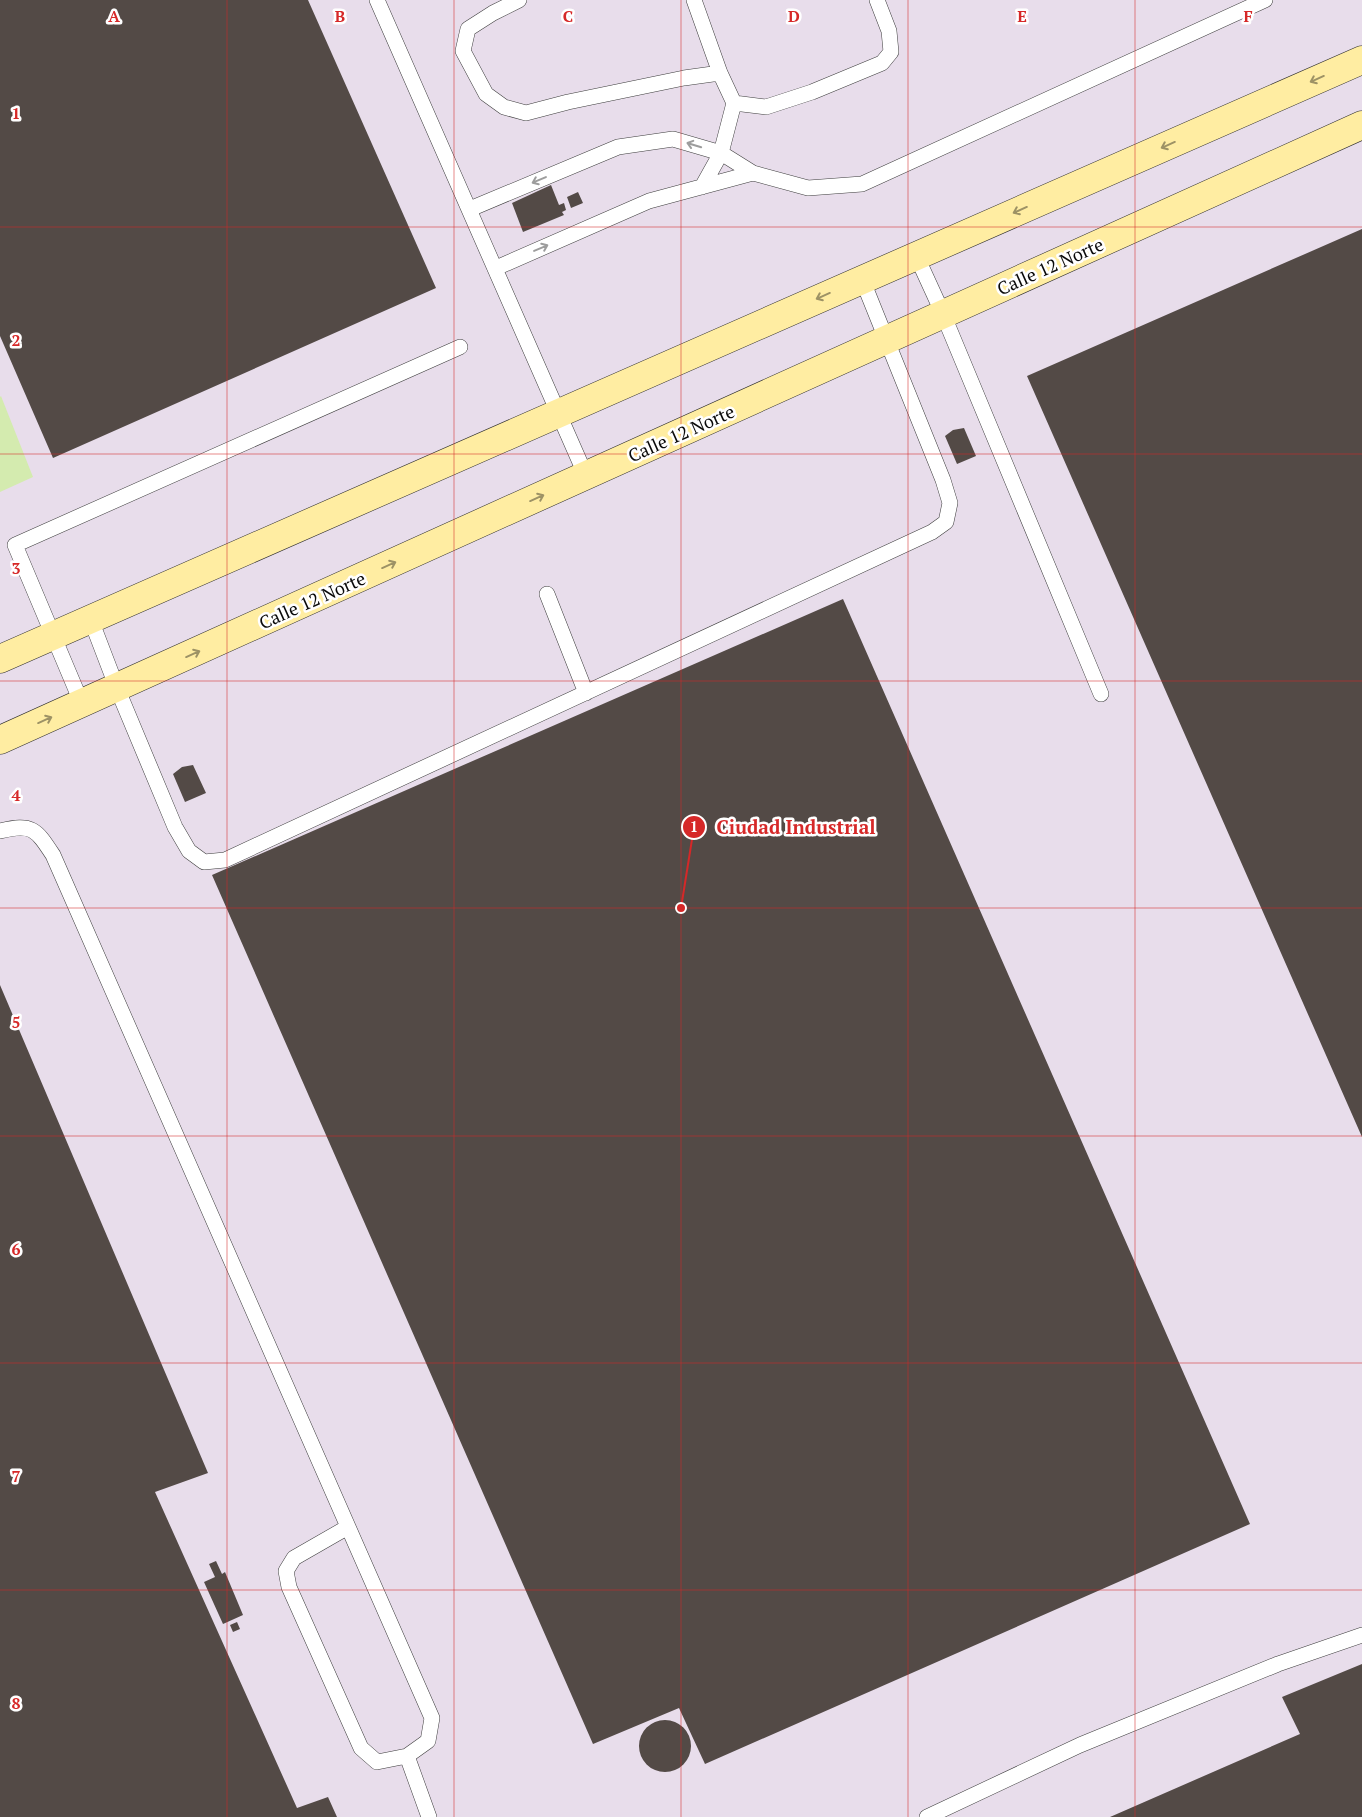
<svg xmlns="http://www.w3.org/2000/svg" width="1362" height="1817" font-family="'PT Serif',serif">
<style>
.industrial{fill:#e8ddeb}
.green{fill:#d4ebaf}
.building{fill:#534a46}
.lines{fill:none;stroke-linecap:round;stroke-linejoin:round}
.lane-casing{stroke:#3d3d3d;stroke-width:16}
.secondary-casing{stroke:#2c2c2c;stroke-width:29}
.lane{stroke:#fff;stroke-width:15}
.secondary{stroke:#ffeda2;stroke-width:28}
.oneway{stroke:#9d9265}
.oneway2{stroke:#9d9d9d}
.grid{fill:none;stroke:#d62828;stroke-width:1;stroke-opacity:0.55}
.labels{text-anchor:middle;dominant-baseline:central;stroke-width:5;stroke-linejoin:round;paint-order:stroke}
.street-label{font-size:18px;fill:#0a0a0a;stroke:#fff}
.grid-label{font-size:16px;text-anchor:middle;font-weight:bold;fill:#d62828;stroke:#fff;stroke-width:5;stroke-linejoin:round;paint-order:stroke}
.leader{fill:none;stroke:#d62828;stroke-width:2}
.callout-dot{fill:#d62828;stroke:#fff;stroke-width:2}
.mark-label{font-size:15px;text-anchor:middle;font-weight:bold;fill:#fff}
.callout-label{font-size:19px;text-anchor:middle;font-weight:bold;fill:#d62828;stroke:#fff;stroke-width:5;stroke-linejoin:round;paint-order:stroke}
</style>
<rect width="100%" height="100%" fill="#fff8e7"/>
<!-- industrial -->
<path class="industrial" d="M0 0H1362V1817H0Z"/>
<!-- green -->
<path class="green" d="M1 396 33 477 0 492V397Z"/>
<!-- building -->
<path class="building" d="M0 0H308L436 288 53 458 0 336Z
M551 185 559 205 564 203 566 210 562 212 564 215 523 232 512 203Z
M578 192 583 203 571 208 567 197Z
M1362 229V1137L1027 376Z
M964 428 976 456 957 464 945 436 953 430Z
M843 599 1250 1524 705 1764 679 1708 593 1744 212 875Z
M193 765 206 793 185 802 173 774 182 767Z
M0 985 208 1473 155 1492 297 1808 328 1797 337 1817H0Z
M216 1561 222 1574 225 1572 243 1615 223 1624 204 1582 215 1577 209 1564Z
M237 1622 240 1629 233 1632 230 1625Z
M1362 1664V1817H1110L1300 1734 1282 1697Z
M639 1746a26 26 0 1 1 52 0a26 26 0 1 1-52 0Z"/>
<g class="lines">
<defs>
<path id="lane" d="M377 0 586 476
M519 0 493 13 468 29 463 51 486 94 504 107 526 113 568 102 684 78 720 73
M694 0 720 73 734 103 721 153 702 187
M734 103 766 107 812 92 882 63 891 52 889 31 877 0
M470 209 618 147 673 139 721 153 753 173 808 188 862 184 1265 0
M916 255 943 314 1101 694
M496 268 649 201 753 173
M547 594 586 693
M91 620 117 688 175 827 189 851 204 862 225 860 932 532 946 522 950 503 943 480 862 279
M82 704 15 545 460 347
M0 831C32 823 36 829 53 855L432 1718 428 1741 407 1756 377 1762 361 1748 289 1587 286 1571 294 1558 348 1527
M407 1756 429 1817
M927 1817 1080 1745 1278 1664 1362 1635"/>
<path id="secondary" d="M0 659 1362 60
M0 740 1362 125"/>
</defs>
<!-- lane casing -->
<use href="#lane" class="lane-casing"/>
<!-- secondary casing -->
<use href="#secondary" class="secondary-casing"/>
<!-- lane -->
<use href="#lane" class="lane"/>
<!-- secondary -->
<use href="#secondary" class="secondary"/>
</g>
<!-- one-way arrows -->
<defs><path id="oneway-shaft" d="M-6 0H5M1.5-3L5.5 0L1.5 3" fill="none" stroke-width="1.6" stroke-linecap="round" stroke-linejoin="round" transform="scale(1.25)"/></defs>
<g class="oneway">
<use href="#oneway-shaft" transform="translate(1317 79) rotate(156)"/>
<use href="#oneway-shaft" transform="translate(1168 145) rotate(156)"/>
<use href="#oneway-shaft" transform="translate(1020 210) rotate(156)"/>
<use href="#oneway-shaft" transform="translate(823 296) rotate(156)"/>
<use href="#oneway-shaft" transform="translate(537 498) rotate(-24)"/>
<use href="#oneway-shaft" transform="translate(389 565) rotate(-24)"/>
<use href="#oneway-shaft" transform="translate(193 654) rotate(-24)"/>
<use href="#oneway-shaft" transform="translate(45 720) rotate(-24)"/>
</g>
<g class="oneway2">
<use href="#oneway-shaft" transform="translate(694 145) rotate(-163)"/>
<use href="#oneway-shaft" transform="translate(539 180) rotate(157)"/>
<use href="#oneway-shaft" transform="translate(541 248) rotate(-23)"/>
</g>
<!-- grid -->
<path class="grid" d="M227 0V1817M454 0V1817M681 0V1817M908 0V1817M1135 0V1817M0 227H1362M0 454H1362M0 681H1362M0 908H1362M0 1136H1362M0 1363H1362M0 1590H1362"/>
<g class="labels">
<!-- street labels -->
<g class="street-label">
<text transform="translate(1050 266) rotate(-24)">Calle 12 Norte</text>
<text transform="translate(681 433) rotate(-24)">Calle 12 Norte</text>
<text transform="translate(312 600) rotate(-24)">Calle 12 Norte</text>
</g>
</g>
<g class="grid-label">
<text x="114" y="22">A</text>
<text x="340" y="22">B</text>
<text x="568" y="22">C</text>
<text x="794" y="22">D</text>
<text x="1022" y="22">E</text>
<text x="1248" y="22">F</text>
<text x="16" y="119">1</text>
<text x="16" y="346">2</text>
<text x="16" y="574">3</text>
<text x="16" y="801">4</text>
<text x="16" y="1028">5</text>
<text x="16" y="1255">6</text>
<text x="16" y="1482">7</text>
<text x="16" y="1709">8</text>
</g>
<!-- callouts -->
<path class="leader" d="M681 908L694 827"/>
<g class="callout-dot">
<circle cx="681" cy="908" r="5"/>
<circle cx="694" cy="827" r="12"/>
</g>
<g class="mark-label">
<text x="694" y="832">1</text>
</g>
<g class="callout-label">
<text x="796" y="834">Ciudad Industrial</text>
</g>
</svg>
